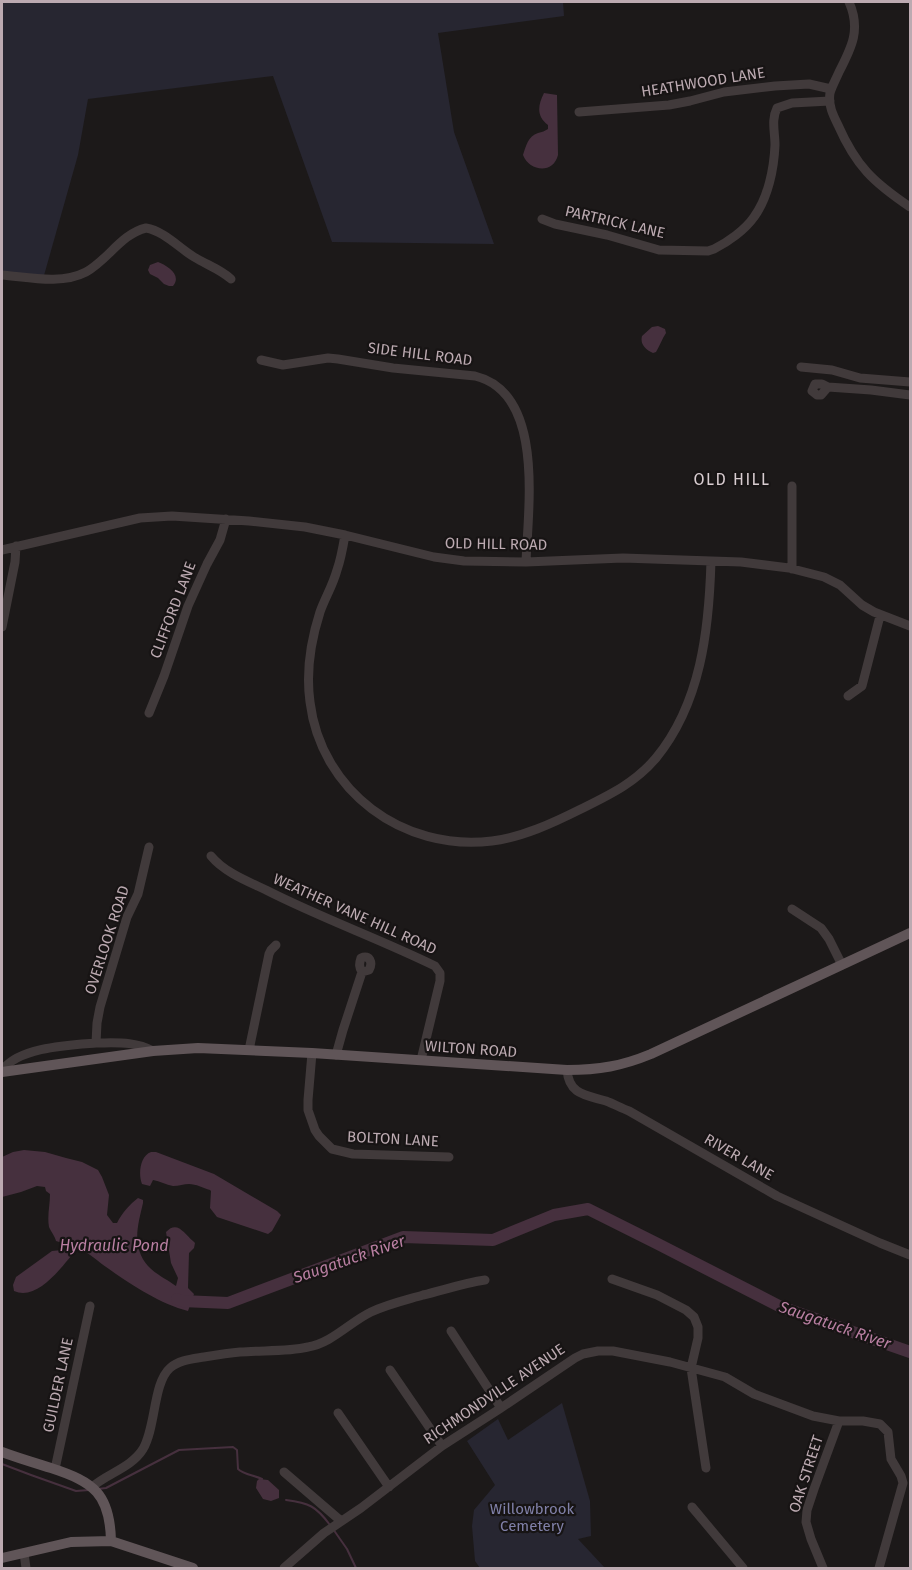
<svg xmlns="http://www.w3.org/2000/svg" width="912" height="1570" font-family="'Fira Sans',sans-serif">
<style>
.green{fill:#272631}
.water{fill:#46303e}
.lines{fill:none;stroke-linecap:round;stroke-linejoin:round}
.stream{stroke:#46303e;stroke-width:2}
.river{stroke:#46303e;stroke-width:12}
.minor{stroke:#413a3b;stroke-width:9}
.major{stroke:#605558;stroke-width:10}
.labels{text-anchor:middle;dominant-baseline:central;stroke-width:4.5;stroke-linejoin:round;paint-order:stroke}
.street-label{font-size:15px;fill:#bcaab1;stroke:#171414}
.park-label{font-size:15px;fill:#8080a8;stroke:#171414}
.neighbourhood-label{font-size:16px;letter-spacing:1.5px;fill:#d8ccd0;stroke:#171414}
.water-label{font-size:16px;font-style:italic;fill:#b97fa2;stroke:#171414}
</style>
<rect width="100%" height="100%" fill="#1c1919"/>
<!-- green -->
<path class="green" d="M2 2H563L564 16 438 33 454 132 494 244 332 242 273 76 88 99 78 155 43 279 2 276Z
M562 1403 590 1501 591 1536 578 1539 605 1568H480L475 1561 472 1526 474 1510 495 1485 467 1441 498 1419 508 1440Z"/>
<!-- water -->
<path class="water" d="M544 93 557 95 558 155C553 175 529 171 523 155 526 146 528 136 538 133 542 132 545 131 548 129V125C536 116 538 105 544 93Z
M158 262C168 266 182 275 173 286H169L164 284 158 278 150 274 148 270 150 265Z
M658 326 665 329 666 333C662 339 660 345 656 352L653 353C645 349 640 344 642 336L652 327Z
M24 1150 45 1152 66 1158 82 1162 98 1170 102 1177 109 1195 107 1215 113 1223H117C122 1213 130 1204 138 1198L143 1200V1203C138 1225 131 1246 148 1266 155 1274 168 1280 176 1286L178 1278 171 1263 166 1232C177 1220 184 1233 193 1241L195 1243 194 1248 189 1253 188 1288 194 1294 188 1311C161 1304 131 1285 109 1269 98 1262 90 1253 78 1248 64 1263 39 1302 14 1291L13 1285 16 1277 52 1251 62 1250 66 1247V1244L56 1241C55 1236 51 1232 49 1227 47 1216 50 1205 50 1194L46 1191 45 1187 37 1186 21 1192 2 1197V1157L13 1152Z
M151 1152H156L214 1174 277 1211 281 1215 272 1231 268 1234 217 1217 210 1208 211 1191 210 1190C203 1188 196 1184 189 1184 184 1184 179 1186 173 1186 166 1185 160 1181 153 1180L150 1186 142 1184C138 1174 140 1156 151 1152Z
M259 1479 268 1480 279 1490V1498L271 1501 263 1499 256 1488 257 1481Z"/>
<g class="lines">
<!-- stream -->
<path class="stream" d="M2 1464 31 1475 76 1491 89 1490
M98 1489 106 1488 179 1450 233 1447 237 1450 238 1469C244 1475 254 1475 262 1479
M286 1500C309 1503 316 1506 330 1525
M333 1529 347 1549 356 1568"/>
<!-- river -->
<path class="river" d="M177 1299 182 1301 228 1303 403 1237 493 1240 554 1215 588 1209 658 1244 781 1307 910 1352"/>
<!-- minor -->
<path class="minor" d="M849 2C861 29 852 47 839 72 836 79 832 86 830 93 828 105 833 115 838 125 856 166 873 182 910 207
M579 112 669 105 690 101 724 92 775 86 809 84 831 89
M542 219 555 224 607 235 659 250 708 251 714 249C728 242 745 230 754 217 768 198 774 169 775 145 775 132 771 120 777 108L792 103 830 101
M2 275C28 277 61 285 86 272 108 260 121 234 146 228 164 231 179 248 194 257 207 265 220 269 231 279
M261 360 283 365 328 358 338 359 393 368 475 376C545 393 528 508 526 562
M801 367 832 370 860 378 910 382
M828 387 821 395H817L812 391 815 384H822L828 387 871 390 910 395
M792 486V569
M345 535C343 547 341 559 337 570 333 585 325 598 320 612 311 640 306 673 310 702 321 791 403 852 492 841 523 837 553 823 581 809 609 795 635 783 656 758 701 703 709 630 711 561
M2 550 140 518 172 516 249 521 305 527 345 535 434 557 464 561 526 562 623 558 741 562 789 568 824 577 840 585 862 605 874 612 910 626
M2 627 15 562 16 546
M848 696 862 686 880 616
M149 713 164 676 188 606 207 564 220 540 226 519
M149 847 138 894 127 917 100 1007 97 1023 96 1043C116 1043 135 1041 153 1051
M211 856C224 872 247 881 266 890 321 918 380 939 435 966L440 973V981L421 1060
M792 909 821 928 829 939 842 965
M249 1050 269 954 271 950 276 945
M312 1053 308 1100V1110L315 1130 319 1136 332 1149 353 1154 449 1157
M336 1055 343 1030 362 972C359 967 359 964 361 958 370 954 373 963 369 970L362 972
M567 1070C569 1095 586 1095 606 1101 614 1104 621 1108 629 1111L777 1196 880 1243 910 1255
M2 1071C17 1047 71 1045 96 1043
M612 1279 657 1295 686 1310 694 1317 698 1327V1338L691 1368 706 1468
M451 1331 501 1408
M390 1370 442 1446
M338 1413 389 1487
M55 1469 90 1306
M284 1472 341 1521
M92 1487C108 1473 131 1468 143 1449 156 1427 153 1383 170 1368 179 1360 192 1359 204 1357 216 1355 228 1353 240 1352 263 1350 286 1352 308 1347 332 1343 350 1322 371 1312 388 1304 406 1300 423 1295 444 1290 464 1283 485 1280
M692 1507 743 1568
M24 1553 26 1568
M284 1568 324 1533 361 1508 442 1446 501 1408 575 1358 583 1354 598 1351H613L670 1362 725 1377 754 1394 813 1416 839 1421H863L880 1424 888 1432 891 1459 901 1476 903 1483 879 1568
M823 1568 811 1539 806 1522 807 1510 814 1489 839 1421"/>
<!-- major -->
<path class="major" d="M2 1072 153 1051 198 1048 312 1053 567 1070C599 1070 622 1066 651 1054L910 933
M2 1452C18 1458 35 1463 51 1468 94 1482 110 1494 111 1541
M2 1558 71 1542 111 1541 193 1568"/>
</g>
<g class="labels">
<!-- street labels -->
<g class="street-label">
<text transform="translate(703 82) rotate(-9)">HEATHWOOD LANE</text>
<text transform="translate(615 222) rotate(13)">PARTRICK LANE</text>
<text transform="translate(420 354) rotate(7)">SIDE HILL ROAD</text>
<text transform="translate(496 544) rotate(1)">OLD HILL ROAD</text>
<text transform="translate(173 610) rotate(-69)">CLIFFORD LANE</text>
<text transform="translate(355 914) rotate(24)">WEATHER VANE HILL ROAD</text>
<text transform="translate(107 940) rotate(-72)">OVERLOOK ROAD</text>
<text transform="translate(471 1049) rotate(4)">WILTON ROAD</text>
<text transform="translate(393 1139) rotate(3)">BOLTON LANE</text>
<text transform="translate(739 1157) rotate(30)">RIVER LANE</text>
<text transform="translate(58 1385) rotate(-78)">GUILDER LANE</text>
<text transform="translate(494 1394) rotate(-34)">RICHMONDVILLE AVENUE</text>
<text transform="translate(806 1474) rotate(-72)">OAK STREET</text>
</g>
<!-- park labels -->
<g class="park-label">
<text x="532" y="1509">Willowbrook<tspan x="532" dy="17">Cemetery</tspan></text>
</g>
<!-- neighbourhood labels -->
<g class="neighbourhood-label">
<text x="732" y="479">OLD HILL</text>
</g>
<!-- water labels -->
<g class="water-label">
<text x="114" y="1245">Hydraulic Pond</text>
<text transform="translate(349 1259) rotate(-19)">Saugatuck River</text>
<text transform="translate(835 1325) rotate(19)">Saugatuck River</text>
</g>
</g>
<!-- border -->
<rect width="912" height="1570" fill="none" stroke="#bcaab1" stroke-width="6"/>
</svg>
